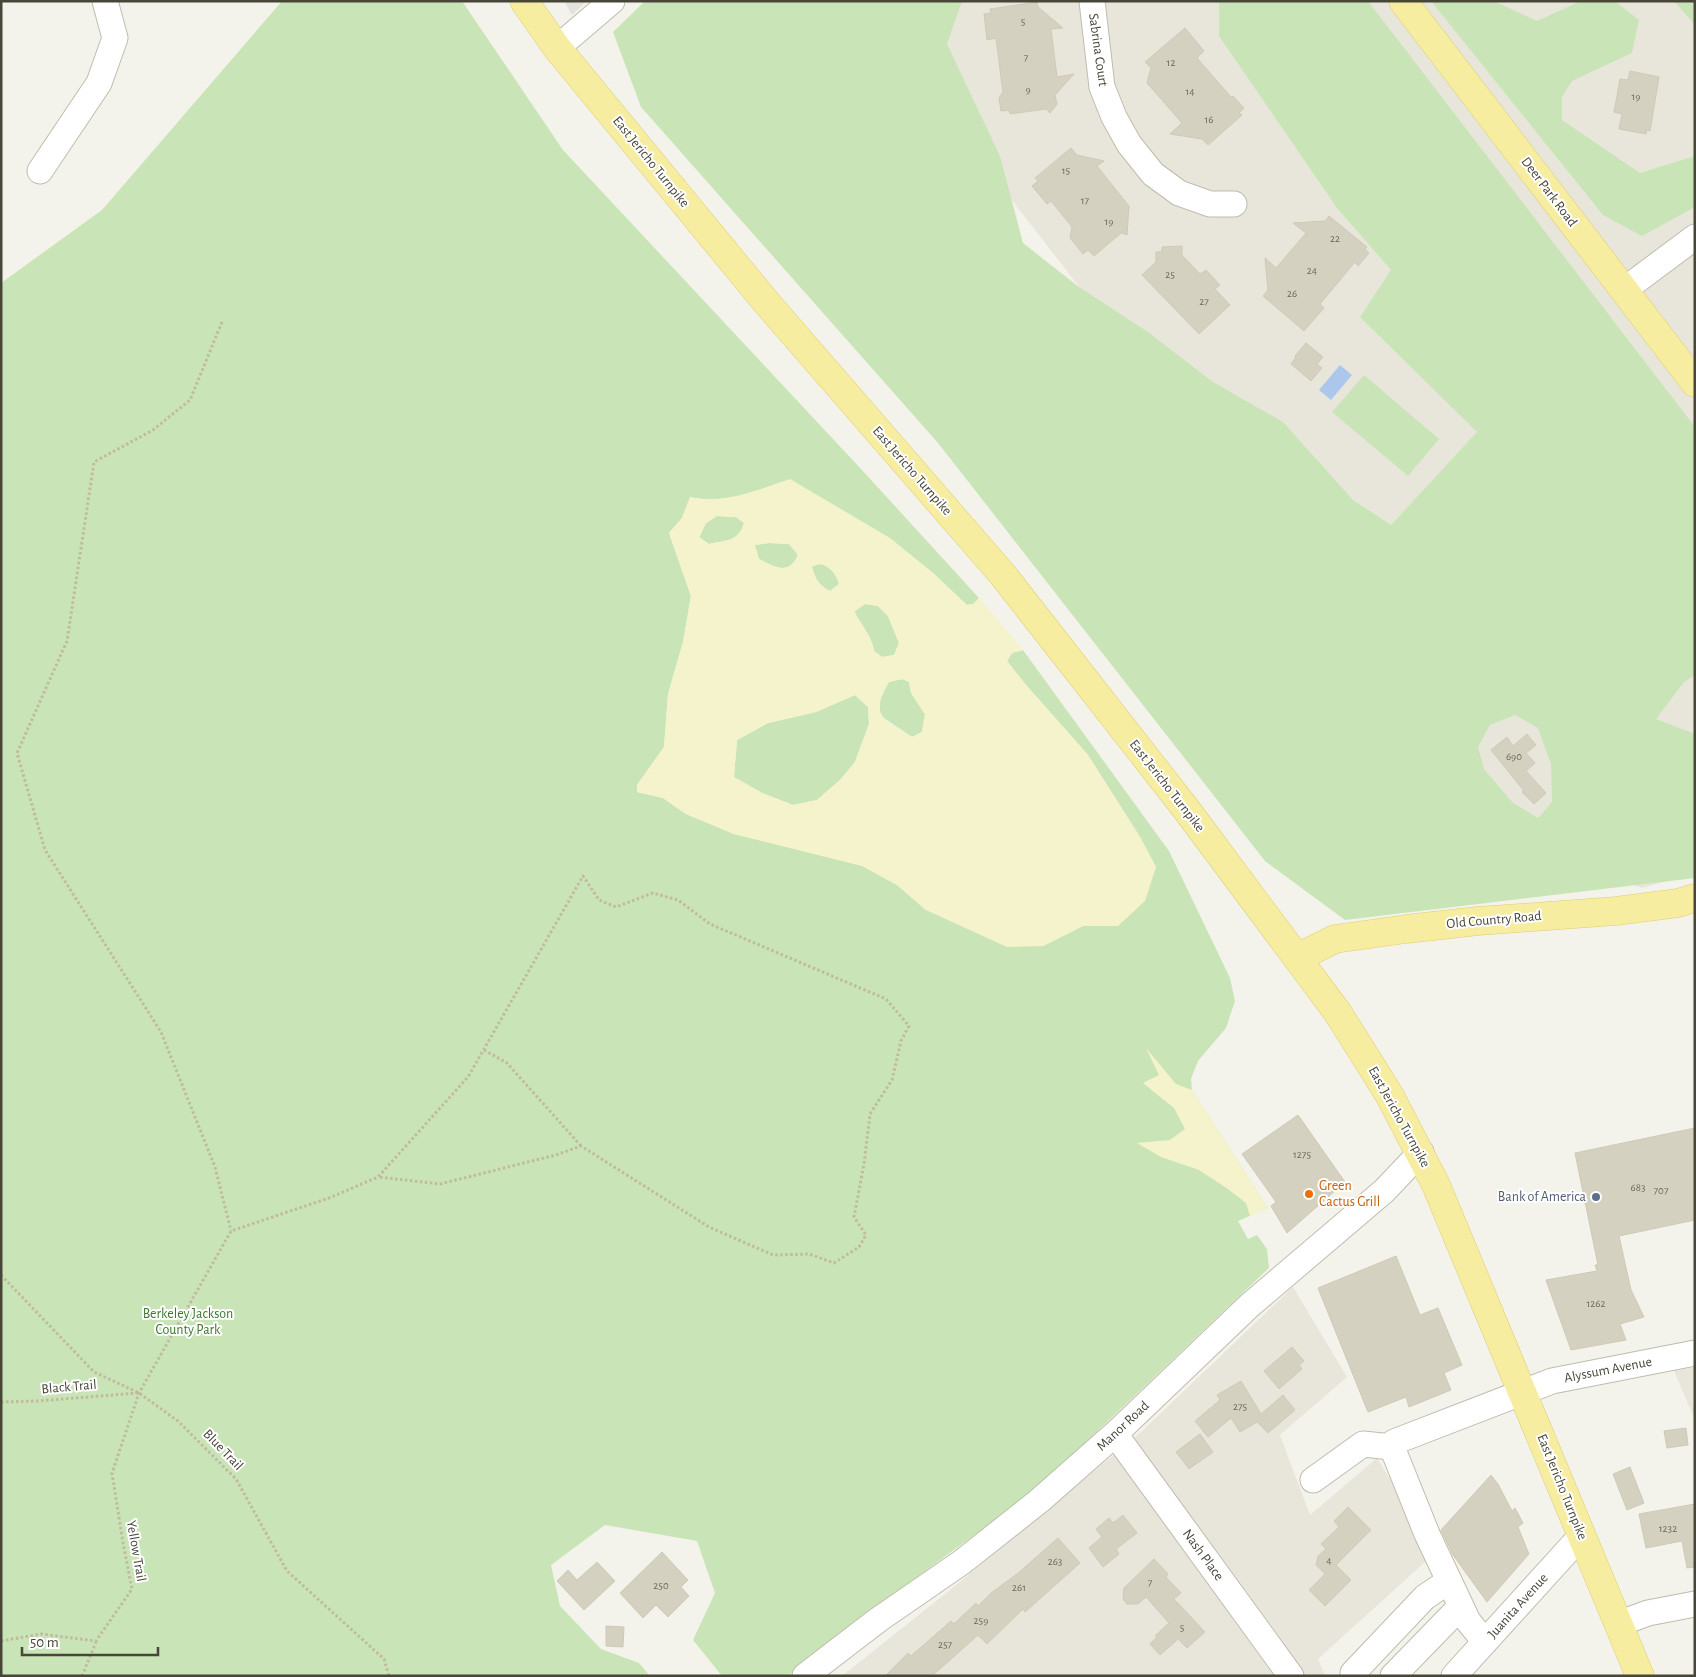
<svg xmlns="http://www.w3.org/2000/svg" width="1696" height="1677" font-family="'Alegreya Sans',sans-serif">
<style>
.residential{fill:#e8e6da}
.industrial{fill:#e4e2dc}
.green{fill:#c9e5b7;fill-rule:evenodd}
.sand{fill:#f5f3cb;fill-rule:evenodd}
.water{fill:#adc7ec}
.building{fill:#d5d1c1;stroke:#cfcab5}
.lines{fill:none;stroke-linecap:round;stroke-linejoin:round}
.minor-casing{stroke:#bfbcae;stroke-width:27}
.major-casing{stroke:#dcce72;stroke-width:29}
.path{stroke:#c0baa0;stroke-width:3;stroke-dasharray:2.5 2.5;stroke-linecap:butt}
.minor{stroke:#fff;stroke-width:25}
.major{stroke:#f7eda1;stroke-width:28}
.food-dot{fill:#e8710a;stroke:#fff;stroke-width:2}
.service-dot{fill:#5c6f8a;stroke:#fff;stroke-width:2}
.labels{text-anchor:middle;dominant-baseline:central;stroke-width:4;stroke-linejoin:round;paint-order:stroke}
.number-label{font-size:11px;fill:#6b685b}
.street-label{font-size:14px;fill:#484539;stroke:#fff}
.food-label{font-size:14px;fill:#c56008;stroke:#fff;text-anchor:start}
.service-label{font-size:14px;fill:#4e5e75;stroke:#fff;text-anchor:end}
.park-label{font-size:14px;fill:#3f7630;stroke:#fff}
</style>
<rect width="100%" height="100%" fill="#f4f3eb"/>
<!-- residential -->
<path class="residential" d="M857 1H1695V873L1642 888 1511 842Z
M1293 1287 1347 1377 1280 1435 1310 1515 1377 1458 1435 1553 1318 1659 1325 1676H842L950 1590 1140 1433Z
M1695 1367V1420L1674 1371Z"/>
<!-- industrial -->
<path class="industrial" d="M564 1H587L572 15Z"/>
<!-- green -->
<path class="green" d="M282 1H462L563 150 862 470 979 598 973 604 967 605 932 572 790 480C757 490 724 505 690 497L682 518 669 533 691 596 683 642 668 694 664 747 637 785V792L663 798 686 814 734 834 861 865 897 885 926 910 1043 946 1083 926H1118L1156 867 1140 837 1088 755 1026 685 1007 661 1012 653 1023 650 1169 851 1230 978 1235 1001 1226 1028 1198 1061 1191 1079 1192 1090 1268 1208 1238 1221 1248 1239 1257 1235 1267 1249 1269 1268 1066 1461 1003 1514 820 1648 788 1676H722L693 1640 715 1593 697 1541 605 1525 551 1565 560 1606 601 1649 639 1663 650 1676H1V283L102 210Z
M645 1H962L947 44 1000 156 1023 243 1079 287 1148 332 1213 382 1283 422 1353 500 1391 525 1477 432 1360 317 1391 270 1337 208 1219 36V1H1368L1695 427V675L1684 682 1656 719 1695 734V878L1345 920 1265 861 938 443 641 107 613 32ZM1515 715 1538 728 1551 764 1552 802 1538 818 1513 803 1484 769 1478 747 1490 725Z
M1431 1H1494L1537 21 1581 1H1615L1639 20 1632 53 1572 81 1562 97V120L1640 173 1695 156V207L1642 236 1603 215Z
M1674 1H1695V25Z
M1364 375 1439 439 1408 476 1332 412Z
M717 516 736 517 744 523C738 542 726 540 709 544L699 537 706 523Z
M769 543 789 544 798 555C789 576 774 567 759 559L754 545Z
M821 564C831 567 836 574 839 584L830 591C819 586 814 577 812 566Z
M865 604 878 606 888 616 899 643 894 655 882 657 874 651C872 636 861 625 854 611Z
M902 679 909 682 911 693 925 714 922 732 912 737 881 716C877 702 882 694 889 682Z
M855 695 868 707 869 724 855 762 840 780 817 800 793 805 762 793 734 777 737 740 768 723 816 712Z"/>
<!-- sand -->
<path class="sand" d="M790 479 890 538 932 572 966 605 973 604 979 598 1023 650 1012 653 1007 661 1026 685 1088 755 1140 837 1156 867 1145 901 1118 926H1083L1043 946 1007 947 926 910 897 885 862 866 734 834 686 814 663 798 637 792V785L664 747 668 694 683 642 691 596 669 533 682 518 690 497C724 505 757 490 790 479ZM717 516 736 517 744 523C739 542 726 540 709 544L699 538 706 523ZM769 543 789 544 798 555C789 576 774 567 759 559L755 545ZM821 564C831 567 836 574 839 584L830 591C819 586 814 577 812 566ZM865 604 878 606 888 616 899 643 894 655 882 657 874 651C872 636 861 625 854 612ZM902 679 909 682 911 693 925 714 922 732 912 737C883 719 869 716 889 682ZM855 695 868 707 869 724 855 762 840 780 817 800 793 805 762 793 734 777 737 740 768 723 816 712Z
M1146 1048 1176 1084 1192 1090 1268 1208 1250 1216 1246 1203 1228 1189 1199 1170 1161 1157 1137 1143 1170 1140 1185 1129 1174 1108 1143 1083 1159 1075Z"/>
<!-- water -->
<path class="water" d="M1340 365 1352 375 1331 400 1319 390Z"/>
<!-- building -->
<path class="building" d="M1037 2 1038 7 1063 28 1051 29 1057 77 1074 74 1055 95 1057 104 1050 113 1046 109 1010 114 1009 110 1001 111 999 98 1003 92 1002 85 996 38 987 40 984 14 991 13 990 9Z
M1185 28 1204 51 1197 58 1231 97 1233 96 1244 108 1239 113 1242 115 1208 145 1202 139 1170 134 1182 123 1147 83 1151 68 1145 62Z
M1630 71 1659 77 1650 131 1647 130 1646 134 1619 129 1622 114 1614 112 1620 79 1628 80Z
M1071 148 1077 155 1104 161 1097 166 1129 206 1127 235 1121 233 1094 256 1088 250 1083 254 1070 238 1072 227 1051 201 1047 204 1032 186 1038 181 1035 178Z
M1329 216 1367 247 1365 249 1369 253 1358 266 1355 262 1320 304 1324 308 1304 331 1263 296 1268 290 1265 258 1276 268 1306 233 1293 223 1325 221Z
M1182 246V255L1200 274 1206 270 1220 285 1215 289 1230 305 1199 334 1142 275 1156 262V252H1162V247Z
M1306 343 1323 357 1317 364 1322 368 1311 381 1291 364 1296 357 1295 356Z
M1527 734 1536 745 1526 753 1535 763 1526 771 1546 793 1534 804 1522 792 1524 791 1491 750 1507 737 1513 746Z
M1298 1115 1345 1182 1287 1233 1271 1206 1276 1202 1242 1154Z
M1695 1128V1220L1619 1236 1631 1290 1644 1317 1620 1324 1626 1340 1571 1350 1546 1280 1597 1271 1595 1265H1598L1575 1153Z
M1396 1256 1420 1315 1438 1308 1462 1365 1444 1373 1451 1390 1409 1407 1406 1397 1368 1412 1318 1288Z
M1292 1347 1304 1361 1299 1365 1302 1369 1279 1389 1264 1371Z
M1241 1381 1261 1414 1283 1395 1295 1410 1268 1433 1257 1422 1240 1432 1231 1418 1208 1437 1195 1421 1220 1400 1217 1395Z
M1686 1428 1688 1445 1667 1448 1664 1431Z
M1200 1434 1213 1452 1189 1469 1176 1452Z
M1630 1467 1644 1503 1627 1510 1613 1474Z
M1491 1475 1498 1484 1512 1511 1515 1508 1523 1523 1518 1527 1529 1554 1487 1602 1453 1555 1441 1530Z
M1695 1504V1567L1687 1568 1682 1541 1646 1548 1639 1514Z
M1348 1507 1371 1530 1336 1565 1351 1580 1325 1606 1309 1590 1325 1574 1316 1565 1318 1556 1326 1549 1321 1544 1339 1527 1334 1521Z
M1123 1515 1137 1533 1116 1549 1119 1554 1103 1567 1089 1548 1102 1537 1096 1529 1109 1518 1113 1523Z
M1058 1538 1080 1563 1025 1612 1023 1609 987 1644 978 1635 932 1676H885L908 1653 911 1656 951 1621 954 1624 976 1603 978 1606 991 1593 1017 1574Z
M662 1552 688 1580 681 1587 689 1596 668 1617 656 1605 643 1618 620 1593Z
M1154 1559 1168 1574 1166 1577 1181 1593 1174 1599 1205 1632 1187 1648 1178 1639 1160 1655 1150 1644 1157 1637 1155 1636 1169 1623 1146 1597 1138 1604H1127L1123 1599 1124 1588Z
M597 1562 615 1581 584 1610 557 1581 568 1570 577 1580Z
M606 1626 624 1627 623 1647 606 1646Z"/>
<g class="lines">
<defs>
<path id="minor" d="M1092 1 1102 87 1114 117 1129 144 1153 174 1179 193 1210 204H1234
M557 48 612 1
M40 171 99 83 115 38 105 1
M1624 290 1695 237
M1115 1434 1291 1676
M1313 1480 1363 1444 1392 1447
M1618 1624 1648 1613 1695 1604
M1485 1642 1468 1621 1427 1534 1392 1447 1394 1442 1552 1381 1695 1353
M805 1676 878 1620 962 1562 1039 1501 1115 1434 1250 1305 1384 1191 1421 1152
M1353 1676V1673L1425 1597 1449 1581
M1393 1676 1461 1606
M1454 1676 1581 1536"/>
<path id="major" d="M524 1 557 48 766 302 1003 575 1186 809 1338 1013 1390 1096 1436 1185 1640 1676
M1403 1 1695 383
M1297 958 1335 939 1406 929 1478 921 1616 911 1678 903 1695 898"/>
</defs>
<!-- minor casing -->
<use href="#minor" class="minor-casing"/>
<!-- major casing -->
<use href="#major" class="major-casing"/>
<!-- path -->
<path class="path" d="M222 322 190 400 153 430 94 462 67 641 17 753 45 850 161 1032 215 1167 231 1231
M484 1050 507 1063 581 1146
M1 1275 94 1372 139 1393 178 1421 236 1479 287 1571 384 1659 389 1676
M1 1402 37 1401 138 1393
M1 1641 41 1634 96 1641 132 1589 123 1543 112 1473 139 1393 231 1231 329 1198 378 1177 468 1077 583 876 599 900 616 907 653 893 678 900 710 924 886 999 909 1026 901 1041 892 1080 870 1114 864 1164 854 1217 866 1235 859 1247 834 1263 809 1254 773 1255 709 1227 581 1146 556 1155 440 1184 378 1177
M82 1676 96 1642"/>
<!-- minor -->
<use href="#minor" class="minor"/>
<!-- major -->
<use href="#major" class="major"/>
</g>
<!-- markers -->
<circle class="food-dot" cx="1309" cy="1194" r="5"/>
<circle class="service-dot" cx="1596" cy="1197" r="5"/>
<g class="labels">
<!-- number labels -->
<g class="number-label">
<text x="1023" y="21">5</text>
<text x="1026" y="57">7</text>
<text x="1171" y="62">12</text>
<text x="1028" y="89">9</text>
<text x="1190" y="91">14</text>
<text x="1636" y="96">19</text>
<text x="1209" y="119">16</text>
<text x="1066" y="170">15</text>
<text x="1085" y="200">17</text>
<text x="1109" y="221">19</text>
<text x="1335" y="238">22</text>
<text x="1312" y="270">24</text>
<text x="1170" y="274">25</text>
<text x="1292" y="293">26</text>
<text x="1204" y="301">27</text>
<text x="1514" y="756">690</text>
<text x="1302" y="1154">1275</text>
<text x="1638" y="1187">683</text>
<text x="1661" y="1190">707</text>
<text x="1596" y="1303">1262</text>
<text x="1240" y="1406">275</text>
<text x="1668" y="1528">1232</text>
<text x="1329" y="1560">4</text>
<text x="1055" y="1561">263</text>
<text x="1150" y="1582">7</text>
<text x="661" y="1585">250</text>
<text x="1019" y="1587">261</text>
<text x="981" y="1620">259</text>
<text x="1182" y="1627">5</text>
<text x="945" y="1644">257</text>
</g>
<!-- street labels -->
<g class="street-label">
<text transform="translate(1098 50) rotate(82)">Sabrina Court</text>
<text transform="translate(651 162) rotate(51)">East Jericho Turnpike</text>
<text transform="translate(1549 192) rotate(53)">Deer Park Road</text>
<text transform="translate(912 471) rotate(49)">East Jericho Turnpike</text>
<text transform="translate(1167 786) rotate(52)">East Jericho Turnpike</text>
<text transform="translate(1494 920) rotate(-5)">Old Country Road</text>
<text transform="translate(1399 1117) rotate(61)">East Jericho Turnpike</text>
<text transform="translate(1608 1370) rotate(-11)">Alyssum Avenue</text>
<text transform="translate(69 1387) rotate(-5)">Black Trail</text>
<text transform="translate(1123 1426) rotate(-43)">Manor Road</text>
<text transform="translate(223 1450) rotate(46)">Blue Trail</text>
<text transform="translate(1562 1487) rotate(68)">East Jericho Turnpike</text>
<text transform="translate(136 1551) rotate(80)">Yellow Trail</text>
<text transform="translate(1203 1555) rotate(54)">Nash Place</text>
<text transform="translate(1518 1606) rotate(-48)">Juanita Avenue</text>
</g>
<!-- food labels -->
<g class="food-label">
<text x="1319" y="1186">Green<tspan x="1319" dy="16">Cactus Grill</tspan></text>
</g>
<!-- service labels -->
<g class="service-label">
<text x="1586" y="1197">Bank of America</text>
</g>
<!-- park labels -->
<g class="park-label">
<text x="188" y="1314">Berkeley Jackson<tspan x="188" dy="16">County Park</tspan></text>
</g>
</g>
<!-- border -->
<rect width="1696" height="1677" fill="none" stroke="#484539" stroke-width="5"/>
<!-- scale -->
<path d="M22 1647v8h136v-8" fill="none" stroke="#484539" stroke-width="2.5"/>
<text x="30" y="1647" font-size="15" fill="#484539" stroke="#ffffff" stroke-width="4" paint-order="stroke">50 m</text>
</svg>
